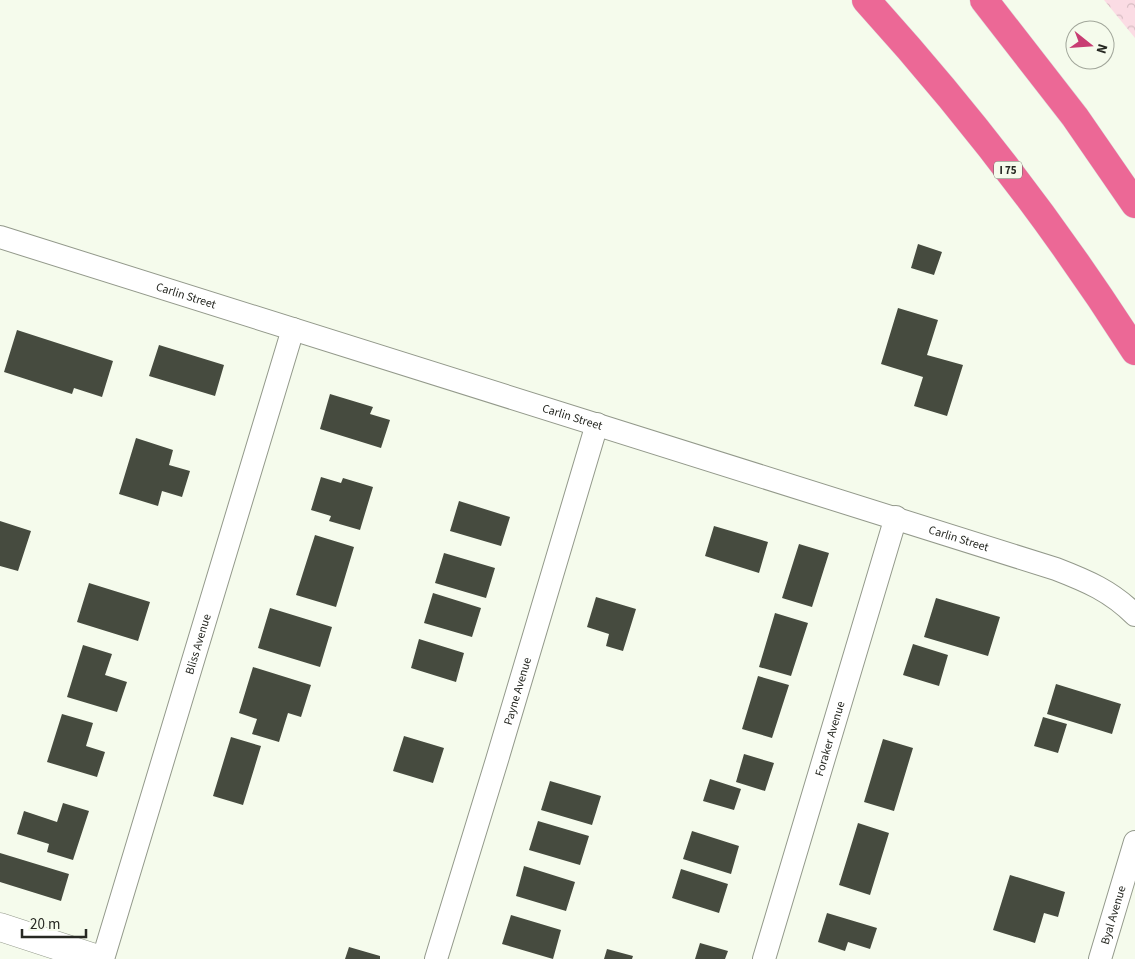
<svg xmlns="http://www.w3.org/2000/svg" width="1135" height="959" font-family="'Source Sans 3',sans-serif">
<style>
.forest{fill:url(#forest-crowns)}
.building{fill:#464b3f}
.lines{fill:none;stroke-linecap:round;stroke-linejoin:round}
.minor-casing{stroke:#93998b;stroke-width:24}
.tertiary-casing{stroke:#93998b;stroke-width:29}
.motorway-casing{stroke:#dcdddc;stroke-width:29}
.minor{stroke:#fff;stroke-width:22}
.tertiary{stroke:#fff;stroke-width:28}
.motorway{stroke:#ec6896;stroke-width:28}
.labels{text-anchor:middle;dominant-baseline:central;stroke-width:5;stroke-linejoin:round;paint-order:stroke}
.shield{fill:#f5fbec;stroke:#64675f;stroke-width:1}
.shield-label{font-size:11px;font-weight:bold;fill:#262822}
.street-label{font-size:12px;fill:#262822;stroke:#f5fbec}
</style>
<defs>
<pattern id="forest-crowns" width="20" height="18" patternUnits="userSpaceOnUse" patternTransform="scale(1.25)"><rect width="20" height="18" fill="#fbdce4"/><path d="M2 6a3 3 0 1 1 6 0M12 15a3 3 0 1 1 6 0" fill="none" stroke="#d7bdc3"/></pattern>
</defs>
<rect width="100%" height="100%" fill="#f5fbec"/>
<!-- forest -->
<path class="forest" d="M1104 0H1135V38Z"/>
<!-- building -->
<path class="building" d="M918 244 942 252 934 275 911 268Z
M898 308 938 320 927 355 963 365 947 416 914 406 923 377 881 364Z
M17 330 113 361 102 397 74 388 72 394 4 372Z
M159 345 224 365 215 396 149 376Z
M330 394 373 407 370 414 390 420 381 448 320 429Z
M136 438 173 450 169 465 190 471 182 497 162 491 158 506 119 494Z
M321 477 341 483 343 478 373 487 360 530 329 521 331 516 311 510Z
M459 501 510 517 501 546 450 531Z
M0 521 31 531 18 571 0 566Z
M714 526 768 542 759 573 705 556Z
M315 535 354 547 336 607 296 595Z
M799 544 829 553 812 607 782 598Z
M444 553 495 568 486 598 435 583Z
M89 583 150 602 138 641 77 622Z
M433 593 481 608 472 637 424 623Z
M596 597 636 609 623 651 606 646 609 634 587 627Z
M936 598 1000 617 988 656 924 637Z
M270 608 332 627 320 667 258 648Z
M775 613 808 623 791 676 759 667Z
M419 639 464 653 456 682 411 668Z
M913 644 948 655 939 686 903 675Z
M83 645 112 654 105 675 127 682 117 712 67 697Z
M253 667 311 685 301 717 288 713 279 742 252 734 257 719 239 713Z
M758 676 789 685 772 738 742 729Z
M1056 684 1121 704 1112 734 1047 714Z
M62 714 93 723 86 746 105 752 97 777 47 762Z
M1043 717 1067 724 1058 753 1034 746Z
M404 736 444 748 433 783 393 771Z
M231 737 261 746 243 805 213 796Z
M883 739 913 748 894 811 864 802Z
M744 754 774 763 765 791 736 782Z
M710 779 741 789 734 810 703 801Z
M550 781 601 796 592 825 541 810Z
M63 803 89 811 73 860 47 852 49 844 17 834 24 811 57 822Z
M538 821 589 836 580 865 529 850Z
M858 823 889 833 870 895 839 885Z
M692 831 739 846 731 874 683 859Z
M0 853 69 874 61 901 0 882Z
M524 866 575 882 566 911 516 896Z
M681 869 728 884 719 913 672 898Z
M1010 875 1065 892 1058 917 1044 913 1035 943 993 930Z
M827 913 877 928 870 949 848 942 845 951 818 942Z
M511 915 561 930 553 959 502 944Z
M700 943 728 951 725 959H695Z
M349 947 380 956V959H345Z
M607 949 633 956 632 959H604Z"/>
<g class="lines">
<defs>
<g id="minor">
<path id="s1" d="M0 237 1056 569C1087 581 1111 591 1135 615"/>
<path id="s2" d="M103 959 293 329"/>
<path id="s3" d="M436 959 497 760 597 424"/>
<path id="s4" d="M764 959 896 517"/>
<path id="s5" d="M1100 959 1135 842"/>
</g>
<path id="tertiary" d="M0 927 98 959"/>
<path id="motorway" d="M866 0C965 109 1056 227 1135 351
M984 0 1075 117 1135 204"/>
</defs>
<!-- minor casing -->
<use href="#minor" class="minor-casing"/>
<!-- tertiary casing -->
<use href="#tertiary" class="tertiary-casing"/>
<!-- motorway casing -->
<use href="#motorway" class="motorway-casing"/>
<!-- minor -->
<use href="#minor" class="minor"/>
<!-- tertiary -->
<use href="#tertiary" class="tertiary"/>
<!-- motorway -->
<use href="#motorway" class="motorway"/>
</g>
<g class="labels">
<!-- shield labels -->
<rect class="shield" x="994" y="161.5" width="28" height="17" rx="4"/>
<g class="shield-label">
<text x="1008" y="170">I 75</text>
</g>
<!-- street labels -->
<g class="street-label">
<text stroke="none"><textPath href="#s1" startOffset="195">Carlin Street</textPath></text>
<text stroke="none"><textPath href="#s1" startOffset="600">Carlin Street</textPath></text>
<text stroke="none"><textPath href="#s1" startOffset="1005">Carlin Street</textPath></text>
<text stroke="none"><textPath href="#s2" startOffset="329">Bliss Avenue</textPath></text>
<text stroke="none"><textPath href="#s3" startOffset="280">Payne Avenue</textPath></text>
<text stroke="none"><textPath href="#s4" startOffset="230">Foraker Avenue</textPath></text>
<text stroke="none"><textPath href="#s5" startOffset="46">Byal Avenue</textPath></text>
</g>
</g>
<!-- north arrow -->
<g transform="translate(1090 45) rotate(107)"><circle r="24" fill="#f5fbec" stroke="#a2a79b"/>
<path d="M0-4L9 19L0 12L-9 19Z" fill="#c83d73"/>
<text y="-8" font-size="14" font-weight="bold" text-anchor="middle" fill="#262822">N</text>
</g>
<!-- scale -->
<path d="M22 929v8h64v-8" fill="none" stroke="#262822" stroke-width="2.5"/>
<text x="30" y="929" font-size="15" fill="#262822" stroke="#f5fbec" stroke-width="4" paint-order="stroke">20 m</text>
</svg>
